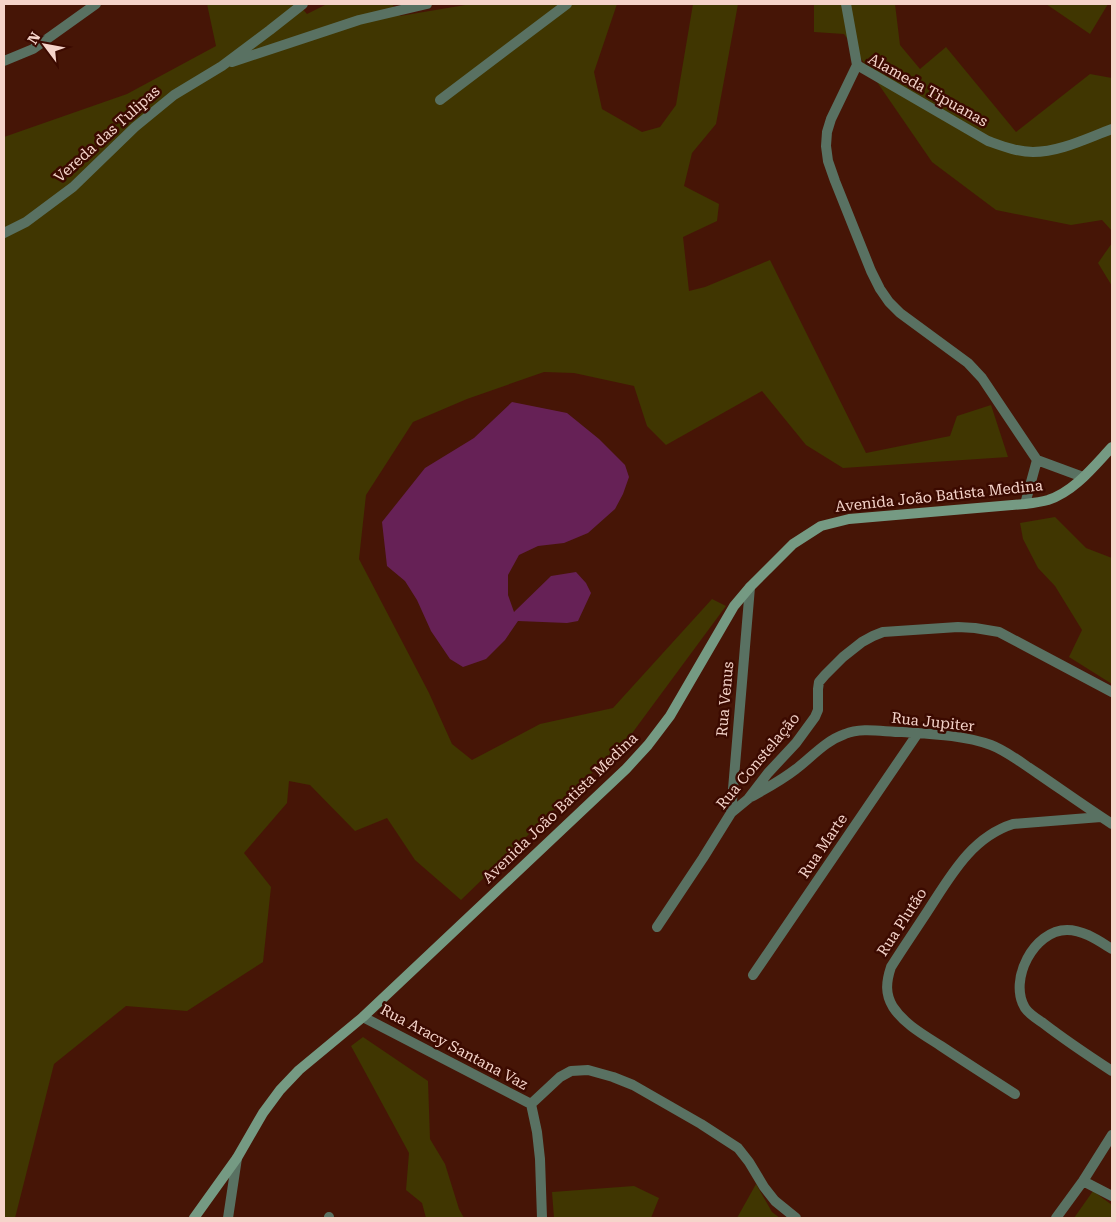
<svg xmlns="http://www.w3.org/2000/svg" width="1116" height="1222" font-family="'Roboto Serif',serif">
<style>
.green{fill:#403601}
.water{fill:#662156}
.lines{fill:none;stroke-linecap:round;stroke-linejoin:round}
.street{stroke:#597162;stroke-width:10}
.secondary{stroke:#759a83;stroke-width:10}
.labels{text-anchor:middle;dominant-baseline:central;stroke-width:5;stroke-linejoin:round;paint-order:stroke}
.street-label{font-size:15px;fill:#f5d4ca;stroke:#3b0a00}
</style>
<rect width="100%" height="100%" fill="#461506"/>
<!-- green -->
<path class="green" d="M207 4H298L307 14 327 4H392L400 16 471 4H617L594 72 602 109 642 132 660 127 676 105 693 4H738L716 124 692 153 684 186 719 204 717 221 683 237 689 291 705 287 770 260 866 453 950 436 957 416 991 405 1008 457 843 468 806 445 762 391 666 445 647 426 634 386 574 373 544 372 467 399 413 422 366 495 359 559 429 693 452 744 472 760 540 724 613 708 712 599 726 606 630 736 461 900 415 860 387 818 355 831 310 785 289 781 287 803 244 853 271 887 263 962 187 1011 126 1006 54 1064 15 1218H4V137L127 94 216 46Z
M814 4H895L900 45 920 69 946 47 1016 132 1090 74 1112 78V231L1102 220 1071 225 996 210 932 162 844 34 814 32Z
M1046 4H1108L1090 34Z
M1112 243V286L1098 263Z
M1055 517 1086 548 1112 558V684L1069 657 1082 630 1055 586 1038 568 1023 539 1020 523Z
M363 1037 428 1081 430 1139 445 1164 459 1209 464 1218H426L422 1203 406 1190 409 1153 351 1046Z
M756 1184 772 1212 780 1218H737Z
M634 1186 659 1198 651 1218H554L552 1192Z
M1093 1191 1112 1205V1218H1074Z"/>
<!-- water -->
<path class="water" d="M512 402 567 413 599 439 625 465 629 477 623 494 615 509 588 533 564 543 538 546 519 555 508 575V595L514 612 551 576 576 572 586 583 591 593 578 621 567 623 518 621 505 640 486 659 463 667 450 659 431 631 417 600 405 581 387 566 382 522 425 468 474 438Z"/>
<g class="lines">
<!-- street -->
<path class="street" d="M846 4 857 65
M4 61 33 49 96 4
M232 62 359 20 427 4
M440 100 567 4
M4 233 26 222 73 187 135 127 174 95 222 66 270 30 303 4
M1083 477 1037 460 982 378 968 363 900 313 889 302 880 289 871 271 835 181 828 161 826 146 827 132 831 119 857 65 988 141C1002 146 1017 152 1033 152 1060 152 1087 138 1112 129
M1025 504 1037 460
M751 797C767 788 782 780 796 769 812 757 825 741 845 734 862 727 884 732 902 732 931 734 963 735 991 745 1007 751 1023 764 1037 773 1062 790 1087 808 1112 824
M731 813 750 587
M657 927 703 858 731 813 748 799 768 773 796 743 815 717 818 710V689L819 682 825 675 843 657 862 642 873 636 883 632 958 627 975 628 999 632 1112 692
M1112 949C1099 941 1084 930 1067 930 1034 930 1008 980 1025 1008 1029 1014 1037 1019 1043 1023 1065 1040 1089 1056 1112 1071
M753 975 918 733
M363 1017 531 1104
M1015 1094C990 1078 965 1062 941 1046 924 1035 904 1024 893 1007 885 994 886 982 891 967 903 948 916 929 929 909 951 875 972 837 1013 824L1101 817
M1083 1181 1112 1196
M228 1218 237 1158
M329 1218V1217
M542 1218 540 1159 537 1132 531 1104 560 1077 571 1071 588 1070 613 1077 633 1085 701 1124 738 1148 749 1162 764 1187 775 1201 796 1218
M1056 1218 1083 1181 1112 1135"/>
<!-- secondary -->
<path class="secondary" d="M194 1218 237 1158 263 1113 280 1090 299 1070 363 1017 626 769 648 745 670 716 734 606 750 587 793 544 821 526 849 519 1025 504C1033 503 1041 502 1048 500 1075 491 1094 466 1112 447"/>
</g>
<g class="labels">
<!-- street labels -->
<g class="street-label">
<text transform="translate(928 90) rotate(29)">Alameda Tipuanas</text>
<text transform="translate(107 134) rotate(-42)">Vereda das Tulipas</text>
<text transform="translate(939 496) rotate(-6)">Avenida João Batista Medina</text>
<text transform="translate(725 699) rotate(-85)">Rua Venus</text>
<text transform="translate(933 722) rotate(6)">Rua Jupiter</text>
<text transform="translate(758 761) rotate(-50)">Rua Constelação</text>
<text transform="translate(560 808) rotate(-44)">Avenida João Batista Medina</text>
<text transform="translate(823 846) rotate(-56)">Rua Marte</text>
<text transform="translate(902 922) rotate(-57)">Rua Plutão</text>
<text transform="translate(454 1047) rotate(28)">Rua Aracy Santana Vaz</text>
</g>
</g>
<!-- border -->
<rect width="1116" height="1222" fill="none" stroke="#f5d4ca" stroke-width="10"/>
<!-- north arrow -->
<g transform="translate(45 45) rotate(302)" stroke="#3b0a00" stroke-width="4" paint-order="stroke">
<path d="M0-4L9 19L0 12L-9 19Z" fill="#f5d4ca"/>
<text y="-8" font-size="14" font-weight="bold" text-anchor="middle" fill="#f5d4ca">N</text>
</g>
</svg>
